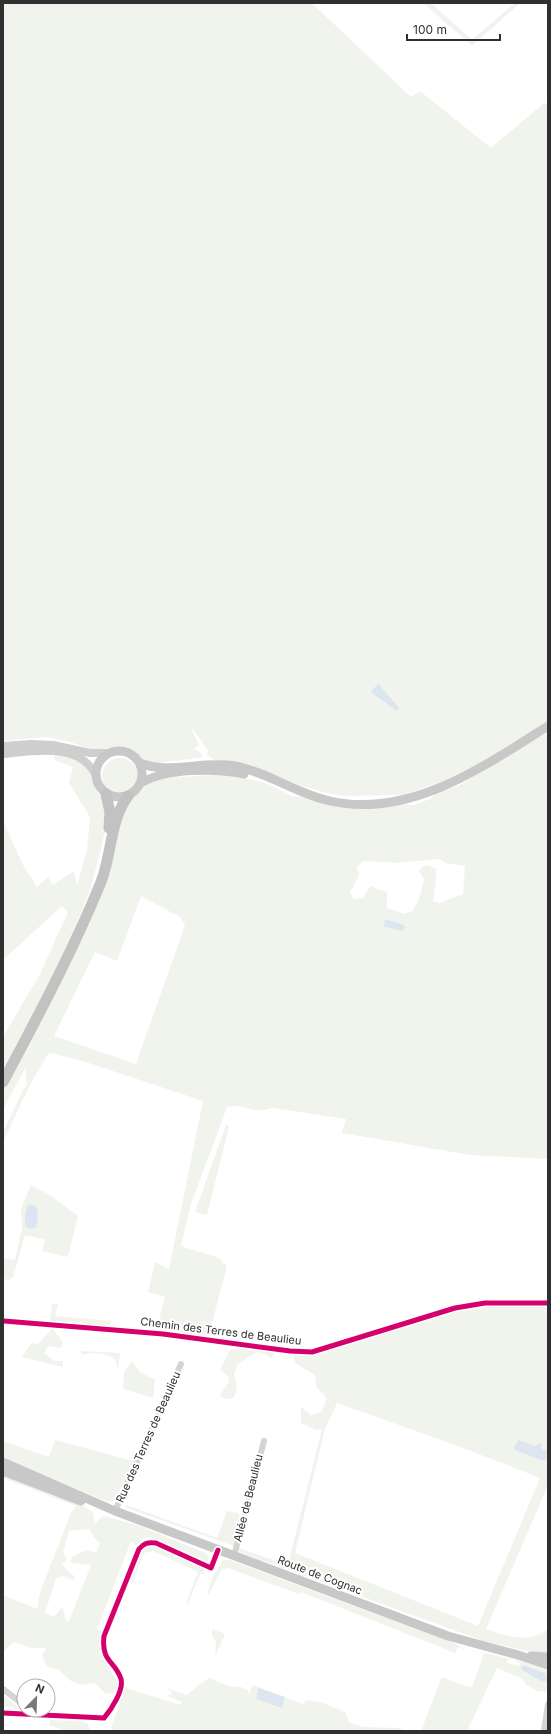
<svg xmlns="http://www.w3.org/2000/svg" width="551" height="1734" font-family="Inter,sans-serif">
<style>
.green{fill:#f1f4ed;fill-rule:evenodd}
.water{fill:#dde6f0}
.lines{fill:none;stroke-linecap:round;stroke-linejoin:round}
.street{stroke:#d4d4d4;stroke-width:6}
.secondary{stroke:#cecece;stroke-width:8}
.primary{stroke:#c8c8c8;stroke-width:9}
.highway{stroke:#c2c2c2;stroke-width:11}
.cycleway-casing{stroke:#fff;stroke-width:8}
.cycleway{stroke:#d6006c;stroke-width:5}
.labels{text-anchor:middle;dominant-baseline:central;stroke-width:4;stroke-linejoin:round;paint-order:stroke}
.street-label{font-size:11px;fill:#303030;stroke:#fff}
</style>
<rect width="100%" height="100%" fill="#fff"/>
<!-- green -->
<path class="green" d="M3 3H312L411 97 420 91 491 148 544 103 548 105V721L498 753 465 771 438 783 403 795 342 796 327 793 299 785 251 765 214 760 207 755 208 750 189 724 199 745 194 749 200 752 202 756 200 758 155 763 147 762 130 749 121 747 93 750 70 742 46 737 3 741Z
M423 3H431L472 40 515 3H520L472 46Z
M548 729V1159L470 1155 342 1133 346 1119 273 1108 259 1111 238 1106 227 1107 191 1204 181 1246 219 1258 227 1266 210 1331 205 1335 156 1331 165 1297 148 1292 155 1262 169 1269 203 1101 89 1063 51 1053 48 1054 30 1085 3 1142V1132L23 1090 27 1084 25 1068 3 1110V1091L87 930 103 889 120 821 126 804 149 783 162 778 214 775 236 776 268 784 292 796 414 805 430 799 439 791 458 786 480 773ZM440 859 445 863 465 866 463 894 440 903 433 901 436 880V869L428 865 423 866 419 870 424 879 420 896 413 911 404 914 387 908V892L370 886 363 898 354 899 350 893 359 875 357 867 363 861 396 863ZM141 896 180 917 185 925 136 1064 54 1036 95 952 117 961Z
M53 753 80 760 92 775 96 790 103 799 107 824 90 891 63 956 3 1070V1037L40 974 68 912 62 906 3 960V821L23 865 37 887 48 877 53 885 74 871 77 886 87 850 90 817 69 783 73 767 54 760 55 756 51 755Z
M102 776a18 18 0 1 1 36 0a18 18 0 1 1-36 0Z
M226 1125 229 1127 207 1215 195 1212Z
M31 1185 50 1195 78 1216 68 1257 42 1251 45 1240 25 1235 13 1278H11L10 1280 3 1279V1258L15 1260 22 1228 21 1208Z
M58 1303 55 1316 112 1321 110 1326 50 1321 52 1304Z
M548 1305V1453L547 1450 541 1449 538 1444 535 1446 546 1460 548 1458V1485L486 1629C507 1636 529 1644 548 1629V1653L529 1652 484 1641 239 1552V1548L287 1565 289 1560 322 1429 316 1430 301 1423V1407L311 1415 321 1412 327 1398 316 1387 315 1375 295 1363 293 1357 296 1354 313 1352 472 1306ZM337 1403 458 1446 540 1478 478 1626 295 1553 325 1429Z
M53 1328 63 1343 61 1348 48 1346 44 1353 54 1361H63V1367L22 1357 31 1343 38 1344Z
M236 1348 275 1352 271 1358 265 1354 257 1352 238 1364 234 1374 237 1387 234 1398 225 1399 220 1395 229 1382 228 1376 220 1370 230 1350Z
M82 1351 120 1353 118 1369C117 1367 116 1362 115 1360 109 1352 89 1352 81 1355Z
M132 1361 140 1372 155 1380 153 1398 123 1389 124 1372Z
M55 1440 134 1461 115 1501 108 1502 3 1458V1441L49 1457Z
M3 1474C20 1481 82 1501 92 1512 95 1515 94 1520 94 1524L103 1516 137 1525 206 1553 209 1558 208 1561H204L179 1552 150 1537 143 1538 136 1546 131 1541 97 1630 103 1632 100 1653 115 1678 129 1689 181 1705 182 1702 168 1696 172 1692 164 1687 187 1695 198 1685 210 1678 228 1686 241 1687 248 1690V1695L253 1685 303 1704 307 1700 324 1703 346 1713 349 1722 363 1727 399 1728 405 1731H111C112 1717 121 1710 120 1696L115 1693 106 1694 95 1683 81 1685 71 1681 59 1670 47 1666 42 1655 46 1648H31L14 1642 3 1652V1595L37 1609 40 1592 71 1513 76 1506 3 1478ZM90 1529 94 1538 100 1543 96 1553 87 1550 72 1557 70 1563 91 1565 69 1621 66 1622 63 1608H61L54 1617 45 1613 56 1578 64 1576 73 1580 75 1577 62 1565 67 1559 63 1553 69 1531Z
M127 1505 217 1538 227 1511 238 1513 240 1516 234 1546 124 1507Z
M150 1545 205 1568 204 1574H200L188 1604 186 1603 198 1572 153 1551 144 1553 131 1587V1580L128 1583 140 1550Z
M223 1560H229L454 1643 466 1650 458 1647 455 1653 301 1592 299 1594 228 1568 222 1569 209 1594 207 1593 213 1576Z
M212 1629 225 1634 215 1657 216 1642 212 1636Z
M484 1653 511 1659V1660L507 1659V1663L519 1666 520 1663 516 1662V1660L546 1669C550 1675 548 1686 546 1692L537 1691 525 1684 523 1679 497 1668 467 1731H421L442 1677 465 1686 472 1687Z
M3 1696 17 1706 19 1711 13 1712V1707H3Z
M50 1720 81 1721 88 1724 90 1731H66L49 1725Z"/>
<!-- water -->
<path class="water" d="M379 683C384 693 393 699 399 708L397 711 372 693V690Z
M385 919 404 925 405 928 403 931 384 927Z
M29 1204 36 1206C39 1211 38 1222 36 1228L30 1229 26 1227C24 1220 25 1209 29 1204Z
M519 1440 535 1446 540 1443 542 1445 541 1449 547 1450 548 1458 544 1461 515 1450 514 1447Z
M523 1665 545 1673 548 1680 543 1682 522 1670 521 1667Z
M259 1688 285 1697 282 1708 256 1699Z"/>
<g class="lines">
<!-- street -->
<path class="street" d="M4 1321 163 1334 290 1351 312 1352 455 1308 485 1303H548
M115 1511 181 1364
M234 1556 264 1441
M3 1689 24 1705
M3 1713 104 1718C111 1710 124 1690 121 1679 115 1660 101 1663 104 1636L139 1549C144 1543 148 1542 156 1543L211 1568 218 1550
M544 1731 548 1704"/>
<!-- secondary -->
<path class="secondary" d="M3 746 31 744 53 745 90 753H108
M3 754C33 751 79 742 95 774"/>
<!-- primary -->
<path class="primary" d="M96 774a23 23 0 1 1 46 0a23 23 0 1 1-46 0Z
M140 763C169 775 204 760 235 766 267 772 294 792 326 800 407 821 483 767 548 726
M141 783C166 768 216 768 244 774
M3 1462 115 1511 448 1636 518 1655 548 1665
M3 1471 81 1501
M531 1656 548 1657"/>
<!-- highway -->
<path class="highway" d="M106 794 110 812 109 828
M3 1082C38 1016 73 951 101 882 112 854 110 820 128 796"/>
<defs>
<path id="cycleway" d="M4 1321 163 1334 290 1351 312 1352 455 1308 485 1303H548
M3 1713 104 1718C111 1710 124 1690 121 1679 115 1660 101 1663 104 1636L139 1549C144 1543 148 1542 156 1543L211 1568 218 1550"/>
</defs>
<!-- cycleway casing -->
<use href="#cycleway" class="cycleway-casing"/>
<!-- cycleway -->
<use href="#cycleway" class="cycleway"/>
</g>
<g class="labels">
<!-- street labels -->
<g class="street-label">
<text transform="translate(221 1331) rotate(7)">Chemin des Terres de Beaulieu</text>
<text transform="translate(148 1437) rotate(-66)">Rue des Terres de Beaulieu</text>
<text transform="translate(248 1498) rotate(-76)">Allée de Beaulieu</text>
<text transform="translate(320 1575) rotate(21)">Route de Cognac</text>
</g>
</g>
<!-- border -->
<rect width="551" height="1734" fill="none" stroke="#303030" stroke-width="8"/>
<!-- north arrow -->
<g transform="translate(36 1698) rotate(23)"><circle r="19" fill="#ffffff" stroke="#acacac"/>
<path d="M0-3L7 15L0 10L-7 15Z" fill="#787878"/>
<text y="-6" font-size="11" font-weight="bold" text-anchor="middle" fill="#303030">N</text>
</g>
<!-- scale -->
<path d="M407 34v6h93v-6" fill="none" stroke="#303030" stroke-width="2"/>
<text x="413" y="34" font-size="12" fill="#303030" stroke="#ffffff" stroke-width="3" paint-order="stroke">100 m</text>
</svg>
